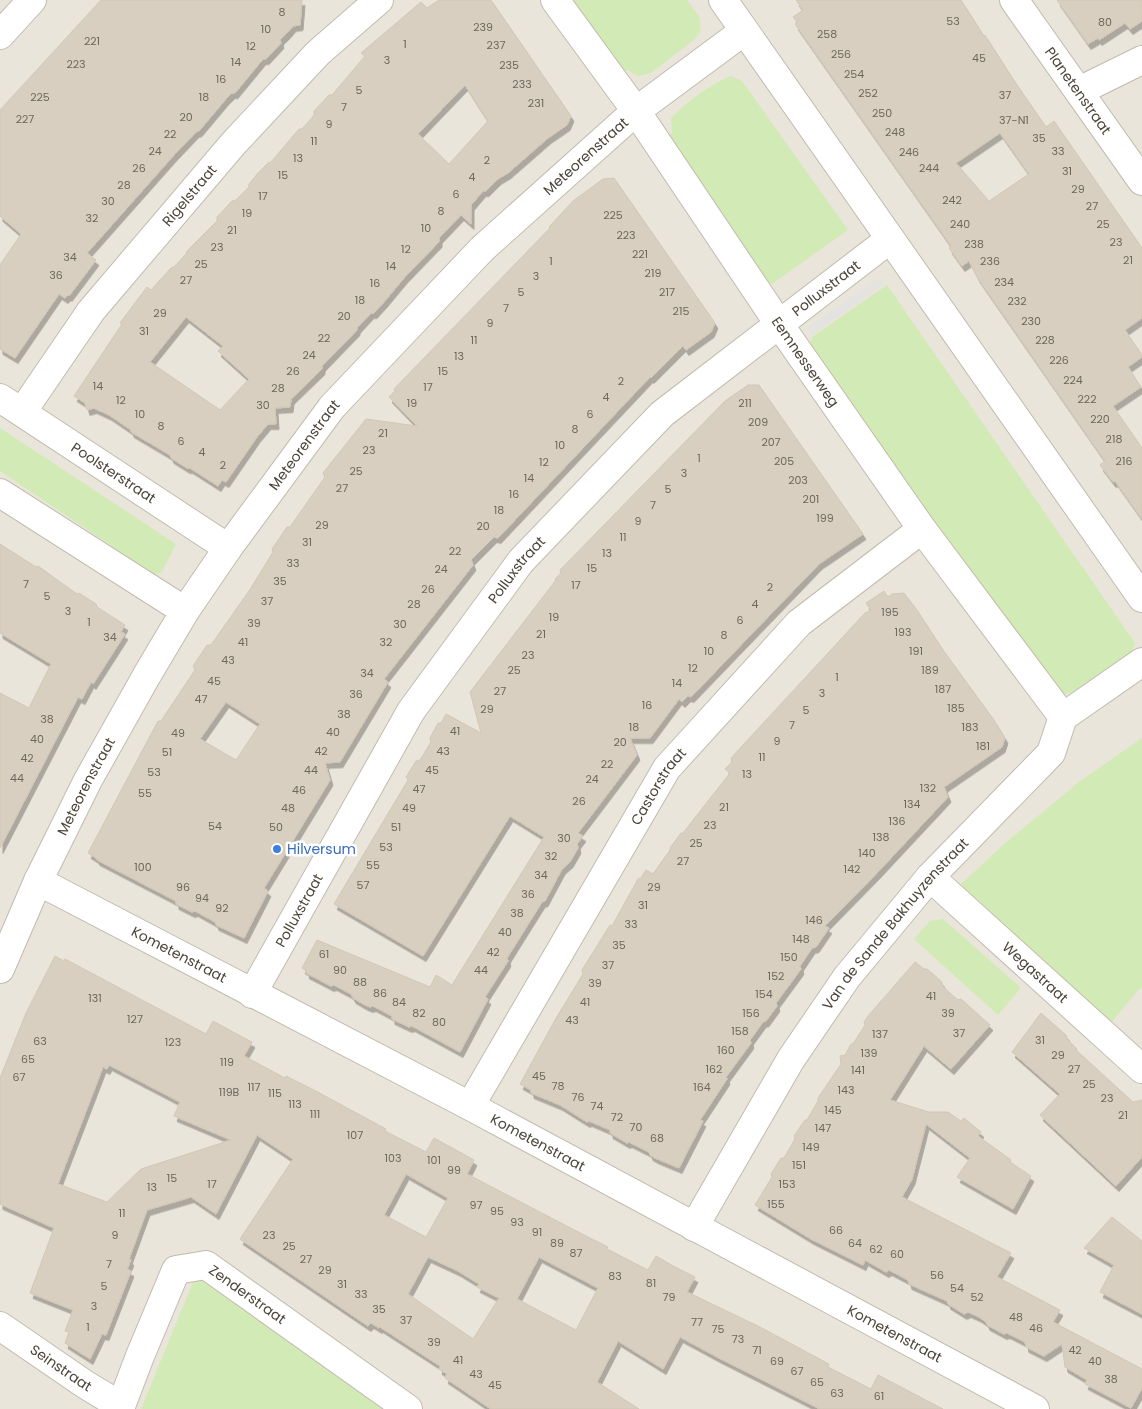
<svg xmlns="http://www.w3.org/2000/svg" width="1142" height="1409" font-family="Poppins,sans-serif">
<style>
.residential{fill:#eae5da}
.green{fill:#d2eab5}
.parking{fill:#e5e3e0}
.building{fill:#d8cfc1;stroke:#d3c7b4;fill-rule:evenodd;filter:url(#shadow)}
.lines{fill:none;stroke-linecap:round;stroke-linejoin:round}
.minor-casing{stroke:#c2bbae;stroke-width:30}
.minor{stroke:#fff;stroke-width:28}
.shop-dot{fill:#3f7fe0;stroke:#fff;stroke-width:2}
.labels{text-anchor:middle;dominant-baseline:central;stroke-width:5;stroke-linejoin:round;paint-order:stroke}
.number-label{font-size:11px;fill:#6e675b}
.street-label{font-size:14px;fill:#4b4439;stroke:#fff}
.shop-label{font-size:14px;fill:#366cbe;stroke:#fff;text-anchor:start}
</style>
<defs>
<filter id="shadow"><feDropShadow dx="3" dy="5.5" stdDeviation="0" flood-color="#0004"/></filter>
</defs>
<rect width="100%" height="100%" fill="#f6f3ec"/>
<!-- residential -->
<path class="residential" d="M0 0H1142V1409H0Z"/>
<!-- green -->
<path class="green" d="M563 0H687L699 16 701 31 695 39 651 73 638 76 627 70 617 76Z
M731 76 742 81 848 230 772 284 764 281 664 140 672 133 671 118C688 101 709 85 731 76Z
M887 285 1135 643 1130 655 1081 690 1064 694 1049 690 810 347 812 337Z
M0 428 176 544 162 572 155 575 0 471Z
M1142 738V986L1110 1024 959 886 1003 845 1079 782Z
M943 919 1021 988 998 1015 914 939 930 921Z
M196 1275 199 1276 398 1409H141Z"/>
<!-- parking -->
<path class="parking" d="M878 278 883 285 812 335 807 328Z"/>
<!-- building -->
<path class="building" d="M101 0H302L300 25 293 26 288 32 280 40 281 43 266 59H263L235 93H232L225 100 199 131 196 132 174 155 87 253 96 260 69 296 68 295 65 298 59 294 15 358 0 349V265L21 234 0 216V110Z
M439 0H491L571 116 567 125 548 138 508 173 498 179 486 191H483L471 205V224L461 215 439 238V242L434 247 404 278 384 302 374 313H371L357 328V330L322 366V369L291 399 290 407 275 408 276 424H268L257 437 226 482 222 480 218 486 190 468H187L171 458 170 455 131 432V430L109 415 94 408 87 410 85 403 74 396 122 324 120 323 147 287 151 290 171 268 174 267 186 254 187 251 217 221V217L232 201 236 200 249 187V184L258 173 268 163 271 162 299 129H302L309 121 314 115V111L329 95H332L365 56 361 53 421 2 427 8ZM465 85 488 121 449 164 418 134ZM186 317 223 346 218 351 249 379 220 410 150 362Z
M796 0H961L984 36 985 35 1013 79 1046 127 1054 121 1142 248V318L1125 330 1142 355V357L1128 367 1141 387 1113 406 1142 448V519L1115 481 1113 482 1100 465 1105 461 977 277 969 261 962 266 949 248 951 246 795 24 797 22 793 17 803 10ZM1000 133 1029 174 989 201 956 163Z
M1057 0H1142V21L1130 29 1125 23 1099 40 1098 38 1088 44Z
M614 178 715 323 711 332 686 350 683 346 651 378 650 377 498 538 494 537 471 560 473 565 384 679 388 682 340 762 325 763 330 780 264 888 268 891 244 938 216 925 215 922 195 911 192 912 176 904V901L97 860 96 858 88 853 158 721H161L195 670 193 666 207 645H211L251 588 273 552 272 549 287 527H290L325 477 323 473 366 419 417 426 389 397 395 391 394 389 550 228 549 227 573 201 603 179ZM226 702 260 724 236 760 200 739Z
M748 385H759L863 534 819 564 691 697 688 696 682 702 679 699 650 738H630L637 755 578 833 583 836 577 844 578 848 570 862 562 869 545 901 542 902 507 958 508 961 485 997 488 999 460 1052 412 1026 409 1027 392 1019V1016L373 1006 370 1007 365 1005 353 998 351 994 334 985 331 986 306 973 307 971 302 968 317 940 430 987 436 975 452 985 544 837 510 816 423 956 334 904 408 780 406 777 416 761 420 760 431 742 430 738 438 723H441L446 714 481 733 470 692 556 580 555 579 561 573 560 570 725 401Z
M0 544 36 567 38 566 77 594 79 593 96 604 97 607 125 625 121 632 125 634 93 684 91 682 82 699 78 697 0 848V693L29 708 51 664 0 633Z
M884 591 888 597 892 594 904 593 917 610 943 650 994 720 1005 738 1002 747 944 787 948 797 877 873 825 926 829 928 816 947 812 948 800 966 801 969 776 1003 777 1006 766 1021 763 1022 750 1040 751 1043 726 1077 727 1079 700 1120 703 1121 679 1168 655 1158 650 1155 649 1152 629 1142 627 1143 610 1133V1130L589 1121 587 1122 560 1105 531 1093V1090L520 1084 555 1020 583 974 582 970 610 925 612 926 638 879 641 878 646 870 653 874 670 850V848L681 833H683L730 773 725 769 732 762 731 758 865 613 871 610 866 603Z
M55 956 64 961 65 959 206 1034 213 1021 233 1032 252 1042 244 1056 285 1078 286 1076 314 1090 386 1129 385 1131 426 1152 434 1138 474 1160 467 1174 586 1236 608 1247 607 1249 648 1270 656 1256 675 1267 695 1277 687 1292 760 1327 829 1364 828 1367 871 1389 878 1375 943 1409H820L719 1358 680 1337 663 1369 618 1341 597 1382 639 1409H491L445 1378 447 1374 439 1369 440 1366 380 1327 379 1328 371 1323 368 1326 240 1239 293 1159 257 1135 216 1214 191 1197 147 1210 129 1259 131 1260 127 1269 131 1271 106 1335 102 1334 90 1359 65 1343 69 1332 65 1331 73 1310 30 1293 54 1228 0 1204V1078L26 1013ZM109 1065 180 1102 174 1116 231 1140 141 1169 107 1202 58 1184 103 1067 107 1069ZM406 1174 448 1198 426 1237 384 1215ZM428 1257 458 1271 479 1284 477 1287 499 1298 473 1339 408 1294ZM539 1257 598 1288 576 1330 517 1299Z
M915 962 924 969H927L934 975 942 982V986L958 1000 961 999 990 1025 951 1069 924 1046 890 1100 929 1112H948L961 1121 964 1118 981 1132 978 1136 1011 1160 1010 1162 1031 1176 1013 1209 957 1177 970 1158 926 1124 912 1179 902 1197 1011 1253 997 1277 1060 1310 1053 1322 1142 1369V1388L1131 1408 1085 1384 1087 1380 1065 1367 1062 1344 1044 1356 1026 1347 1025 1342 1007 1333 1004 1334 987 1325 986 1322 979 1317 968 1312 964 1314 948 1304 947 1301 909 1284 908 1280 889 1270 886 1272 865 1260 863 1265 811 1239 755 1205 772 1177 771 1174 781 1158H784L795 1139 794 1136 805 1120H807L818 1101V1098L841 1064 840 1056 845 1055 851 1044H853L865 1025 864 1022 868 1016Z
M1041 1013 1067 1036 1066 1038 1077 1049 1076 1050 1133 1102 1142 1100V1157L1116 1186 1040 1115 1060 1094 1012 1052Z
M1112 1217 1142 1241V1314L1100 1292 1114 1265 1084 1248Z"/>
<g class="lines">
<defs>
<g id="minor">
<path id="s1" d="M555 0 636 111 779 324 922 529 1063 717"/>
<path d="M723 0 1142 598"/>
<path id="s2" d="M1014 0 1142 181"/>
<path d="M0 35 32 0"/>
<path d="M1079 91 1142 60"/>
<path id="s3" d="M0 398 228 548"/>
<path id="s4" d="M22 412 91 311 233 144 318 53 379 0"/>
<path d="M0 493 185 611"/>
<path id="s5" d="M930 877 1142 1069"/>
<path id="s6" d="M38 881 470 1106 1035 1409"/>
<path id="s7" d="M0 969 38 881 88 780 147 675 185 611 228 548 332 407 482 249 636 111 744 31"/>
<path id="s8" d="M252 994 411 711 521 561 662 414 890 239"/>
<path id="s9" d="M470 1106 667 768 799 623 922 529"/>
<path id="s10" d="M694 1227 791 1059 847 977 930 877 1051 753 1063 717 1142 662"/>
<path id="s11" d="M0 1326 86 1385 121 1406 120 1409"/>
<path id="s12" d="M121 1406 140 1356 176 1270 206 1265 408 1409"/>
</g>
</defs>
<!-- minor casing -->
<use href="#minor" class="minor-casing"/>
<!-- minor -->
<use href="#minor" class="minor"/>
</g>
<!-- markers -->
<circle class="shop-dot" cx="277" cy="849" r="5"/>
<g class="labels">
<!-- number labels -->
<g class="number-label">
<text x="282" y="12">8</text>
<text x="953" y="21">53</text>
<text x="1105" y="22">80</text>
<text x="483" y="27">239</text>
<text x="266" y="29">10</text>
<text x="827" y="34">258</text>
<text x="92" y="41">221</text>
<text x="405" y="44">1</text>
<text x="496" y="45">237</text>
<text x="251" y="46">12</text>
<text x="841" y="54">256</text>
<text x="979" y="58">45</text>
<text x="387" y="60">3</text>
<text x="236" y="62">14</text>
<text x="76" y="64">223</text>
<text x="509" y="65">235</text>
<text x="854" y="74">254</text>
<text x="221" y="79">16</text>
<text x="522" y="84">233</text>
<text x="359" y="90">5</text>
<text x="868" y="93">252</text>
<text x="1005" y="95">37</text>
<text x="40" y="97">225</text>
<text x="204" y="97">18</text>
<text x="536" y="103">231</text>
<text x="344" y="107">7</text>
<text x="882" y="113">250</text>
<text x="186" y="117">20</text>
<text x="25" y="119">227</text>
<text x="1014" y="120">37-N1</text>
<text x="329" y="124">9</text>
<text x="895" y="132">248</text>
<text x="170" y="134">22</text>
<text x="1039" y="138">35</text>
<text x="314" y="141">11</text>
<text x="155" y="151">24</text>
<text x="1058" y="151">33</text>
<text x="909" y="152">246</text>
<text x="298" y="158">13</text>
<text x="487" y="160">2</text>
<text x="139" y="168">26</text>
<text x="929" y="168">244</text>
<text x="1067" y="171">31</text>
<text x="283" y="175">15</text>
<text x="472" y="177">4</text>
<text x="124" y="185">28</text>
<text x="1078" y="189">29</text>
<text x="456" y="194">6</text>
<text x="263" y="196">17</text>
<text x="952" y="200">242</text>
<text x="108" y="201">30</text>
<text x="1092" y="206">27</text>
<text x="441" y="211">8</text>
<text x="247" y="213">19</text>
<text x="613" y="215">225</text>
<text x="92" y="218">32</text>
<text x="960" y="224">240</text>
<text x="1103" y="224">25</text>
<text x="426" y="228">10</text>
<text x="232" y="230">21</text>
<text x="626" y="235">223</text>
<text x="1116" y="242">23</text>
<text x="974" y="244">238</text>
<text x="217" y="247">23</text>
<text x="406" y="249">12</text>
<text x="640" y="254">221</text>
<text x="70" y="257">34</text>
<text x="1128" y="260">21</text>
<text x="551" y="261">1</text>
<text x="990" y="261">236</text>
<text x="201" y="264">25</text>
<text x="391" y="266">14</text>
<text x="653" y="273">219</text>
<text x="56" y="275">36</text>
<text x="536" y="276">3</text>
<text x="186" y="280">27</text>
<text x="1004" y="282">234</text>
<text x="375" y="283">16</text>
<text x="521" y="292">5</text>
<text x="667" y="292">217</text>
<text x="360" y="300">18</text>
<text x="1017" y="301">232</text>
<text x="506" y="308">7</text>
<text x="681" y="311">215</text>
<text x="160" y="313">29</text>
<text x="344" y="316">20</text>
<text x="1031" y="321">230</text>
<text x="490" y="323">9</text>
<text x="144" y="331">31</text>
<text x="324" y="338">22</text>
<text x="474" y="340">11</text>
<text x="1045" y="340">228</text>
<text x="309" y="355">24</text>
<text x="459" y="356">13</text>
<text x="1059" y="360">226</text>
<text x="293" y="371">26</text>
<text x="443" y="371">15</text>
<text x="1073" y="380">224</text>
<text x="621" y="381">2</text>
<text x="98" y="386">14</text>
<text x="428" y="387">17</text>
<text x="278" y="388">28</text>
<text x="606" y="397">4</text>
<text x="1087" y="399">222</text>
<text x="121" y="400">12</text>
<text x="412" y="403">19</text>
<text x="745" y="403">211</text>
<text x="263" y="405">30</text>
<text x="140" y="414">10</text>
<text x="590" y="414">6</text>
<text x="1100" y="419">220</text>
<text x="758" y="422">209</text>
<text x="161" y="426">8</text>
<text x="575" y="429">8</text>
<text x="383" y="433">21</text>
<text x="1114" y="439">218</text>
<text x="181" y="441">6</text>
<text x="771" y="442">207</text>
<text x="560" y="445">10</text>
<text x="369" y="450">23</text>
<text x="202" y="452">4</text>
<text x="699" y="458">1</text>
<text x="784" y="461">205</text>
<text x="1124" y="461">216</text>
<text x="544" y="462">12</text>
<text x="223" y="465">2</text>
<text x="356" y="471">25</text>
<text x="684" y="473">3</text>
<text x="529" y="478">14</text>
<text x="798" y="480">203</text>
<text x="342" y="488">27</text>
<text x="668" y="489">5</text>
<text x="514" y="494">16</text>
<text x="811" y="499">201</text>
<text x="653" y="505">7</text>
<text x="499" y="510">18</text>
<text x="825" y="518">199</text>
<text x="638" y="521">9</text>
<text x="322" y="525">29</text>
<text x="483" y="526">20</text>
<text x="623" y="537">11</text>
<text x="307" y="542">31</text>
<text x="455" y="551">22</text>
<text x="607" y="553">13</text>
<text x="293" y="563">33</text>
<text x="592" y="568">15</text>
<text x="441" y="569">24</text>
<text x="280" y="581">35</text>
<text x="26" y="584">7</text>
<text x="576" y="585">17</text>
<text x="770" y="587">2</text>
<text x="428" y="589">26</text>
<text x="47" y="596">5</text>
<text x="267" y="601">37</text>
<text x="414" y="604">28</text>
<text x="755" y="604">4</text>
<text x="68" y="611">3</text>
<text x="890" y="612">195</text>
<text x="554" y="617">19</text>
<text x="740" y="620">6</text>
<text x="89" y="622">1</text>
<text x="254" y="623">39</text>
<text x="400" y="624">30</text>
<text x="903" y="632">193</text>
<text x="541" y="634">21</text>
<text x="724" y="635">8</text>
<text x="110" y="637">34</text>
<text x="243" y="642">41</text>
<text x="386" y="642">32</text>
<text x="709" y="651">10</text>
<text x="916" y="651">191</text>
<text x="528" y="655">23</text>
<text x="228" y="660">43</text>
<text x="693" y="668">12</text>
<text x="514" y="670">25</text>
<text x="930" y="670">189</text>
<text x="367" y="673">34</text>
<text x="837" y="677">1</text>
<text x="214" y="681">45</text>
<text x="677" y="683">14</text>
<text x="943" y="689">187</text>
<text x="500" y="691">27</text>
<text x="822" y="693">3</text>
<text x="356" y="694">36</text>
<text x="201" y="699">47</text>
<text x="647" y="705">16</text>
<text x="956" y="708">185</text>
<text x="487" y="709">29</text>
<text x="806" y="710">5</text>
<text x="344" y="714">38</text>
<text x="47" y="719">38</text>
<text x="792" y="725">7</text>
<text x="634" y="727">18</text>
<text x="970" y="727">183</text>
<text x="455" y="731">41</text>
<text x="333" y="732">40</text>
<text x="178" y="733">49</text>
<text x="37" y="739">40</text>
<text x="777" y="741">9</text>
<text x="620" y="742">20</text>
<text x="983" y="746">181</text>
<text x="321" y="751">42</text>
<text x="443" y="751">43</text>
<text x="167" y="752">51</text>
<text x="762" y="757">11</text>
<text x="27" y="758">42</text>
<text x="607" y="764">22</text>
<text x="311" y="770">44</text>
<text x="432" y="770">45</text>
<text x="154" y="772">53</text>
<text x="747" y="774">13</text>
<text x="17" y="778">44</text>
<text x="592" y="779">24</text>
<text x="928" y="788">132</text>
<text x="419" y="789">47</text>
<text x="299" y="790">46</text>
<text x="145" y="793">55</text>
<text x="579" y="801">26</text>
<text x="912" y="804">134</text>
<text x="724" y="807">21</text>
<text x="288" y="808">48</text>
<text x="409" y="808">49</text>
<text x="897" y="821">136</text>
<text x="710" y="825">23</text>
<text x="215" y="826">54</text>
<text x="276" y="827">50</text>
<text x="396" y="827">51</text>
<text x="881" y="837">138</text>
<text x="564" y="838">30</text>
<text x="696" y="843">25</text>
<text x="386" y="847">53</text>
<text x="867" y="853">140</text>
<text x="551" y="856">32</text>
<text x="683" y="861">27</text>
<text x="373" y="865">55</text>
<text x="143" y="867">100</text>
<text x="852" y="869">142</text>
<text x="541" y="875">34</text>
<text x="363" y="885">57</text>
<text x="183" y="887">96</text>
<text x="654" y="887">29</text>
<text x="528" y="894">36</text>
<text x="202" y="898">94</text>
<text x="643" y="905">31</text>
<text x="222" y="908">92</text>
<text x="517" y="913">38</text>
<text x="814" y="920">146</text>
<text x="631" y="924">33</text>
<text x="505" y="932">40</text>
<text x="801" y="939">148</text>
<text x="619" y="945">35</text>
<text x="493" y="952">42</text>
<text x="324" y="954">61</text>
<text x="789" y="957">150</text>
<text x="608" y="965">37</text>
<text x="340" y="970">90</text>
<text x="481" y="970">44</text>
<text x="776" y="976">152</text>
<text x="360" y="982">88</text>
<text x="595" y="983">39</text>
<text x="380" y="993">86</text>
<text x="764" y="994">154</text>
<text x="931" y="996">41</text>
<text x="95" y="998">131</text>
<text x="399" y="1002">84</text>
<text x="585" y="1002">41</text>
<text x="419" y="1013">82</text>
<text x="751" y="1013">156</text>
<text x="948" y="1013">39</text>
<text x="135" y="1019">127</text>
<text x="572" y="1020">43</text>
<text x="439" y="1022">80</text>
<text x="740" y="1031">158</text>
<text x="959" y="1033">37</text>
<text x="880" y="1034">137</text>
<text x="1040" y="1040">31</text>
<text x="40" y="1041">63</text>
<text x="173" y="1042">123</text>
<text x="726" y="1050">160</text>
<text x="869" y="1053">139</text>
<text x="1058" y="1055">29</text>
<text x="28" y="1059">65</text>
<text x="227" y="1062">119</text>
<text x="714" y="1069">162</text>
<text x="1074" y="1069">27</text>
<text x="858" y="1070">141</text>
<text x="539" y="1076">45</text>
<text x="19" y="1077">67</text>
<text x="1089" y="1084">25</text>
<text x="558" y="1086">78</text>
<text x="254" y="1087">117</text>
<text x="702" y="1087">164</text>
<text x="846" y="1090">143</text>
<text x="229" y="1092">119B</text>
<text x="275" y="1093">115</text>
<text x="578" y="1097">76</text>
<text x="1107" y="1098">23</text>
<text x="295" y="1104">113</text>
<text x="597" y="1106">74</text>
<text x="833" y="1110">145</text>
<text x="315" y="1114">111</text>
<text x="1123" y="1115">21</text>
<text x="617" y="1117">72</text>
<text x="636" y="1127">70</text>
<text x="823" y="1128">147</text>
<text x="355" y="1135">107</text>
<text x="657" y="1138">68</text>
<text x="811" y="1147">149</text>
<text x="393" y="1158">103</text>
<text x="434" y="1160">101</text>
<text x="799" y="1165">151</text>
<text x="454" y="1170">99</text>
<text x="172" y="1178">15</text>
<text x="212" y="1184">17</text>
<text x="787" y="1184">153</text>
<text x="152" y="1187">13</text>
<text x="776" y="1204">155</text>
<text x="476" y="1205">97</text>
<text x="497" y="1211">95</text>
<text x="122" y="1213">11</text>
<text x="517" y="1222">93</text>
<text x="836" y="1230">66</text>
<text x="537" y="1232">91</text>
<text x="115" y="1235">9</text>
<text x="269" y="1235">23</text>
<text x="557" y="1243">89</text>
<text x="855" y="1243">64</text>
<text x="289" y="1246">25</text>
<text x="876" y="1249">62</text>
<text x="576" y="1253">87</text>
<text x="897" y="1254">60</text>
<text x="306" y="1259">27</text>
<text x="109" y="1264">7</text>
<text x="325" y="1270">29</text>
<text x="937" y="1275">56</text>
<text x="615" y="1276">83</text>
<text x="651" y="1283">81</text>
<text x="342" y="1284">31</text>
<text x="104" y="1286">5</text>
<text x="957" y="1288">54</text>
<text x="361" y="1294">33</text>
<text x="669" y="1297">79</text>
<text x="977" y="1297">52</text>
<text x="94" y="1306">3</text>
<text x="379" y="1309">35</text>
<text x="1016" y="1317">48</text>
<text x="406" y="1320">37</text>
<text x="697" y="1322">77</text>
<text x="88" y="1327">1</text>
<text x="1036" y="1328">46</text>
<text x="718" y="1329">75</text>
<text x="738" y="1339">73</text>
<text x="434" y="1342">39</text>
<text x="757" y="1350">71</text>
<text x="1075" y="1350">42</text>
<text x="458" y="1360">41</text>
<text x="777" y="1361">69</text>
<text x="1095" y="1361">40</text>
<text x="797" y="1371">67</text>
<text x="476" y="1374">43</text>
<text x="1111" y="1379">38</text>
<text x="817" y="1382">65</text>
<text x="495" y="1385">45</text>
<text x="837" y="1393">63</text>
<text x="879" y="1396">61</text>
</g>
<!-- street labels -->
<g class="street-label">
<text stroke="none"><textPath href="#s2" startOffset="111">Planetenstraat</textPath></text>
<text stroke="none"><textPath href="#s7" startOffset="1012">Meteorenstraat</textPath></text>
<text stroke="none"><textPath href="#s4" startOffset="274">Rigelstraat</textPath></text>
<text stroke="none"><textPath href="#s8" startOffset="921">Polluxstraat</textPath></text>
<text stroke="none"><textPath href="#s1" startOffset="440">Eemnesserweg</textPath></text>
<text stroke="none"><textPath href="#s7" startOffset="608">Meteorenstraat</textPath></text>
<text stroke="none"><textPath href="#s3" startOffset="136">Poolsterstraat</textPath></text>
<text stroke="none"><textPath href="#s8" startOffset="501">Polluxstraat</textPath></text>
<text stroke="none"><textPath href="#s7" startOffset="202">Meteorenstraat</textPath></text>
<text stroke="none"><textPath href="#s9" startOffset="371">Castorstraat</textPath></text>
<text stroke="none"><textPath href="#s8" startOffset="96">Polluxstraat</textPath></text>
<text stroke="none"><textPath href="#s10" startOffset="365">Van de Sande Bakhuyzenstraat</textPath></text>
<text stroke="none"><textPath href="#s6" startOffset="159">Kometenstraat</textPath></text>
<text stroke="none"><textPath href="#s5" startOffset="142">Wegastraat</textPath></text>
<text stroke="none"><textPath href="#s6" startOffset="564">Kometenstraat</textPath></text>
<text stroke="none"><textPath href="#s12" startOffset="228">Zenderstraat</textPath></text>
<text stroke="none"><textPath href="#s6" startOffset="969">Kometenstraat</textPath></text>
<text stroke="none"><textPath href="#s11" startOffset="74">Seinstraat</textPath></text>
</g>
<!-- shop labels -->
<g class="shop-label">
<text x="287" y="849">Hilversum</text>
</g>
</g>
</svg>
